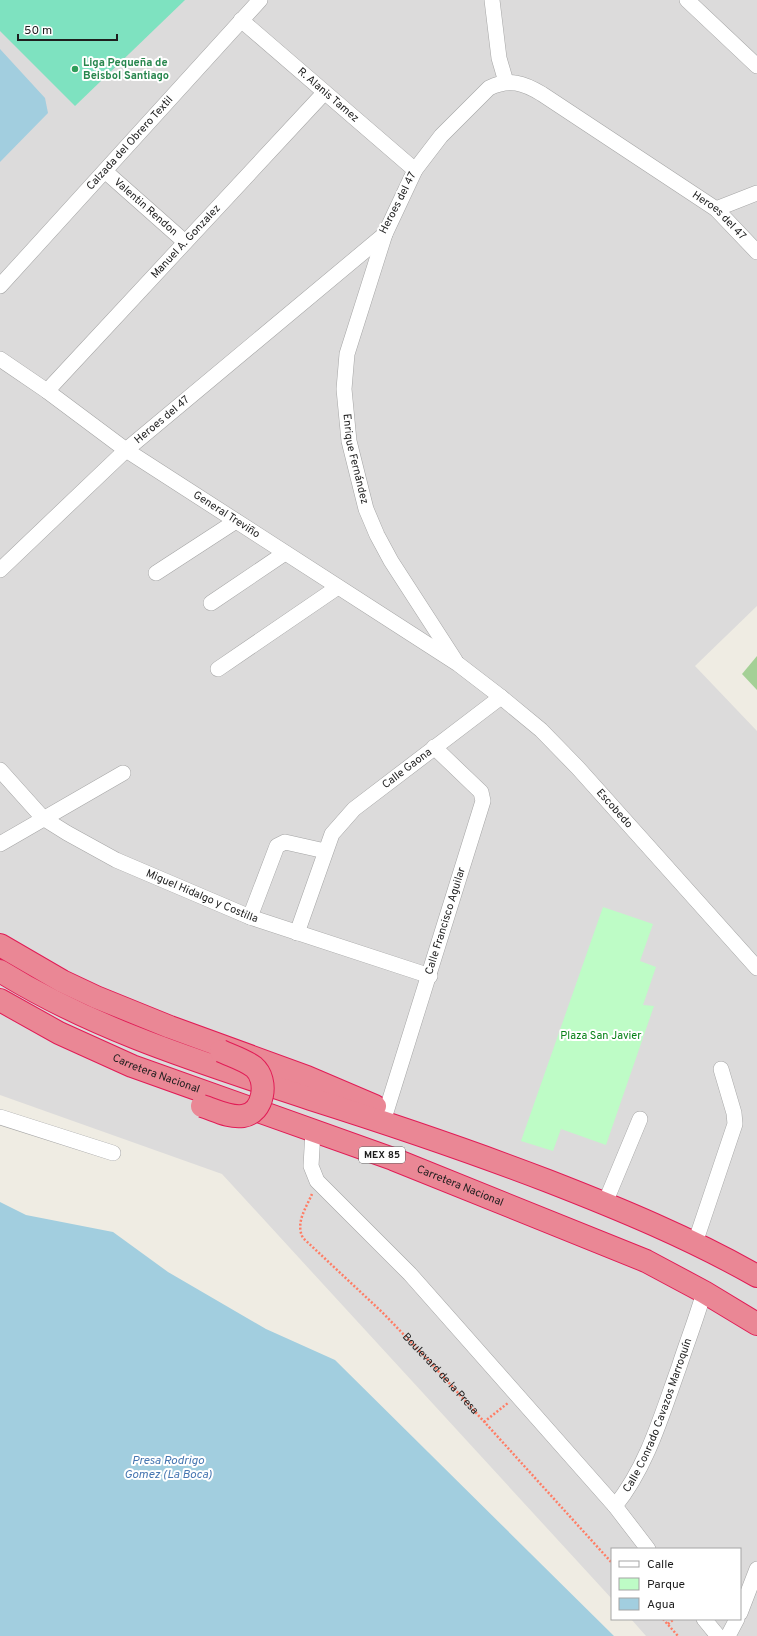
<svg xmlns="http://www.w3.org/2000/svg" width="757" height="1636" font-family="Overpass,sans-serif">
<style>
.residential{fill:#dcdbdb}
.forest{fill:#a4d096}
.park{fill:#befcc6}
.pitch{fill:#7ee2c0}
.water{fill:#a2cedf}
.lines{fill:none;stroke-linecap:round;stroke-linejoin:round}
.minor-casing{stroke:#a5a5a5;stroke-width:16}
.highway-casing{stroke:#e11c56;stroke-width:24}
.path{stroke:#ff7c64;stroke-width:2.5;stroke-dasharray:2 2;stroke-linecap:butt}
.minor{stroke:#fff;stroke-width:15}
.highway{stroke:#ea8795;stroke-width:22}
.highway-bridge-casing{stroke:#e11c56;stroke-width:24;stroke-linecap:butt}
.highway-bridge{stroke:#ea8795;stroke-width:22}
.leisure-dot{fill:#2e9e5b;stroke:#fff;stroke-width:1.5}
.labels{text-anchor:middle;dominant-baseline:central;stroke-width:4;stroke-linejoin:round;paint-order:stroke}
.shield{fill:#fff;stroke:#626262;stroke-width:1}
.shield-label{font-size:10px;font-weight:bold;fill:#1e1e1e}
.leisure-label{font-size:11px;font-weight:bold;fill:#27864d;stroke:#fff;text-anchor:start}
.street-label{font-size:11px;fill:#1e1e1e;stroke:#fff}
.park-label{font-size:11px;fill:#078117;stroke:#fff}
.water-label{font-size:12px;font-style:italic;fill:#4676b1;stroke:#fff}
</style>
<rect width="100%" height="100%" fill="#efece3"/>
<!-- residential -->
<path class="residential" d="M0 0H757V606L695 666 757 731V1636H646L631 1619H740V1549H612V1599L222 1174 0 1095Z"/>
<!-- forest -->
<path class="forest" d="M757 656V690L742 674Z"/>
<!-- park -->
<path class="park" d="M603 907 653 924 640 961 656 967 643 1005 654 1006 606 1145 561 1129 553 1151 521 1141Z"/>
<!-- pitch -->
<path class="pitch" d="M0 0H185L75 106 0 31Z"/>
<!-- water -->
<path class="water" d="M0 49 45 98 48 113 0 162Z
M0 1202 26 1215 113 1232 168 1272 266 1329 335 1360 614 1636H0Z"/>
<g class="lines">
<defs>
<g id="minor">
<path d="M492 0 499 58 506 82"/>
<path d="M687 0 757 66"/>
<path id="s2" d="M241 20 415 170"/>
<path id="s3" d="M106 172 185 242"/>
<path d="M716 209 757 193"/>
<path id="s4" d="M385 234 347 354 344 389 349 441 366 509 377 535 391 561 455 660"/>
<path id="s5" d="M0 286 260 0"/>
<path id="s6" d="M0 359 47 391 126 450 458 664 501 697 541 730 578 768 757 968"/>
<path id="s7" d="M47 391 324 93"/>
<path id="s8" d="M0 570 126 450 385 234 415 170 441 136 489 88C509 78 524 83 542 94L716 209 757 252"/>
<path d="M156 573 236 521"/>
<path d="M211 603 285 553"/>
<path d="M218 669 338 587"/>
<path id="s9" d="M0 770 43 818 67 833 116 860 250 917 430 976"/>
<path d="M0 844 123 773"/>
<path d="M250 917 277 846 285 842 325 851"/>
<path id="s10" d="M297 933 332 834 354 809 501 697"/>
<path id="s11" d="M386 1112 483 801 481 792 434 747"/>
<path d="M0 1117 113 1153"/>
<path d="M313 1131 311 1166 317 1181 410 1274 615 1506 648 1549"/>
<path d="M605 1203 640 1119"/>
<path d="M695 1243 735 1124 734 1113 721 1069"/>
<path id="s12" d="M615 1506C647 1467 662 1414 679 1367 687 1342 697 1317 704 1292"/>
<path d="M740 1613 757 1569"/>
<path d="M704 1619 718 1636"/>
<path d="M728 1636 737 1619"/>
</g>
<g id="highway">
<path d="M0 945 62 981 96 997 170 1027 307 1077 375 1106"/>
<path d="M0 971C97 1031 203 1063 311 1099 390 1124 470 1151 548 1181 620 1209 690 1238 757 1276"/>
<path id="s13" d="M0 1000 59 1033 132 1066 393 1159 646 1261 704 1292 757 1324"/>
</g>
</defs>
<!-- minor casing -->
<use href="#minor" class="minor-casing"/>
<!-- highway casing -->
<use href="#highway" class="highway-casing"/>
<!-- path -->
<g class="path">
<path id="s1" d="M312 1194C306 1208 295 1223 303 1238L383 1313 431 1363 612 1563"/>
<path d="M484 1422 508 1403"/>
<path d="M663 1619 678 1636"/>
<path d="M668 1624 674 1619"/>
</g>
<!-- minor -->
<use href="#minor" class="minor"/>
<!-- highway -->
<use href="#highway" class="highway"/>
<defs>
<path id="highway-bridge" d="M202 1106C215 1110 229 1118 243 1116 264 1113 269 1080 254 1067 245 1060 232 1056 221 1051"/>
</defs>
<!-- highway-bridge casing -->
<use href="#highway-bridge" class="highway-bridge-casing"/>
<!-- highway-bridge -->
<use href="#highway-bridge" class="highway-bridge"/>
</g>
<!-- markers -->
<circle class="leisure-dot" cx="75" cy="69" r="4"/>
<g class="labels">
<!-- shield labels -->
<rect class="shield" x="359" y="1147" width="46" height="16" rx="3"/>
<g class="shield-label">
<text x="382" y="1155">MEX 85</text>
</g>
<!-- leisure labels -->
<g class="leisure-label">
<text x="83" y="63">Liga Pequeña de<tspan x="83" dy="13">Beisbol Santiago</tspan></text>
</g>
<!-- street labels -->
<g class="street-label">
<text stroke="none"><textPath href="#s2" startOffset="115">R. Alanis Tamez</textPath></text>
<text stroke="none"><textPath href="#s5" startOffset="193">Calzada del Obrero Textil</textPath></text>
<text transform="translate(398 203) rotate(-63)">Heroes del 47</text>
<text stroke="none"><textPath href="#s3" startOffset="53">Valentin Rendon</textPath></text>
<text stroke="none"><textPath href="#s8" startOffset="964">Heroes del 47</textPath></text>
<text stroke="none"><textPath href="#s7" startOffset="204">Manuel A. Gonzalez</textPath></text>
<text stroke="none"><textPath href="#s8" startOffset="221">Heroes del 47</textPath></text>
<text stroke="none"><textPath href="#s4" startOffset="232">Enrique Fernández</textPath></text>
<text stroke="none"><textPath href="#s6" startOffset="275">General Treviño</textPath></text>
<text stroke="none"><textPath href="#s10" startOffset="205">Calle Gaona</textPath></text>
<text stroke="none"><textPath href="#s6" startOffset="764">Escobedo</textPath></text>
<text stroke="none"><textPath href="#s9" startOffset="242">Miguel Hidalgo y Costilla</textPath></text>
<text stroke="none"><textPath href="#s11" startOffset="200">Calle Francisco Aguilar</textPath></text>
<text stroke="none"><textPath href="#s13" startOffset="173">Carretera Nacional</textPath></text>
<text stroke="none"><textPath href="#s13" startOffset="497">Carretera Nacional</textPath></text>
<text stroke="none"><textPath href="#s1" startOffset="240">Boulevard de la Presa</textPath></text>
<text stroke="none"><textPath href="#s12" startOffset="101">Calle Conrado Cavazos Marroquín</textPath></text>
</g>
<!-- park labels -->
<g class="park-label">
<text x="601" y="1036">Plaza San Javier</text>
</g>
<!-- water labels -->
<g class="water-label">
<text x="168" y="1461">Presa Rodrigo<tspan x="168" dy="14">Gomez (La Boca)</tspan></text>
</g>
</g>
<!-- legend -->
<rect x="611" y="1548" width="130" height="72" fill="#ffffff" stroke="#a5a5a5"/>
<rect x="619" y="1561" width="20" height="6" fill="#ffffff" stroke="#a5a5a5"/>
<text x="647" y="1568" font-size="12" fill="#1e1e1e">Calle</text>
<rect x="619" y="1578" width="20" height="12" fill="#befcc6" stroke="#a5a5a5"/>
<text x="647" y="1588" font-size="12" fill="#1e1e1e">Parque</text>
<rect x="619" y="1598" width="20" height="12" fill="#a2cedf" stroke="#a5a5a5"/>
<text x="647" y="1608" font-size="12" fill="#1e1e1e">Agua</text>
<!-- scale -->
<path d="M18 34v6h99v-6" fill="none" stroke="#1e1e1e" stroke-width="2"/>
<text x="24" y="34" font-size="12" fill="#1e1e1e" stroke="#ffffff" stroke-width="3" paint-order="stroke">50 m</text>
</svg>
